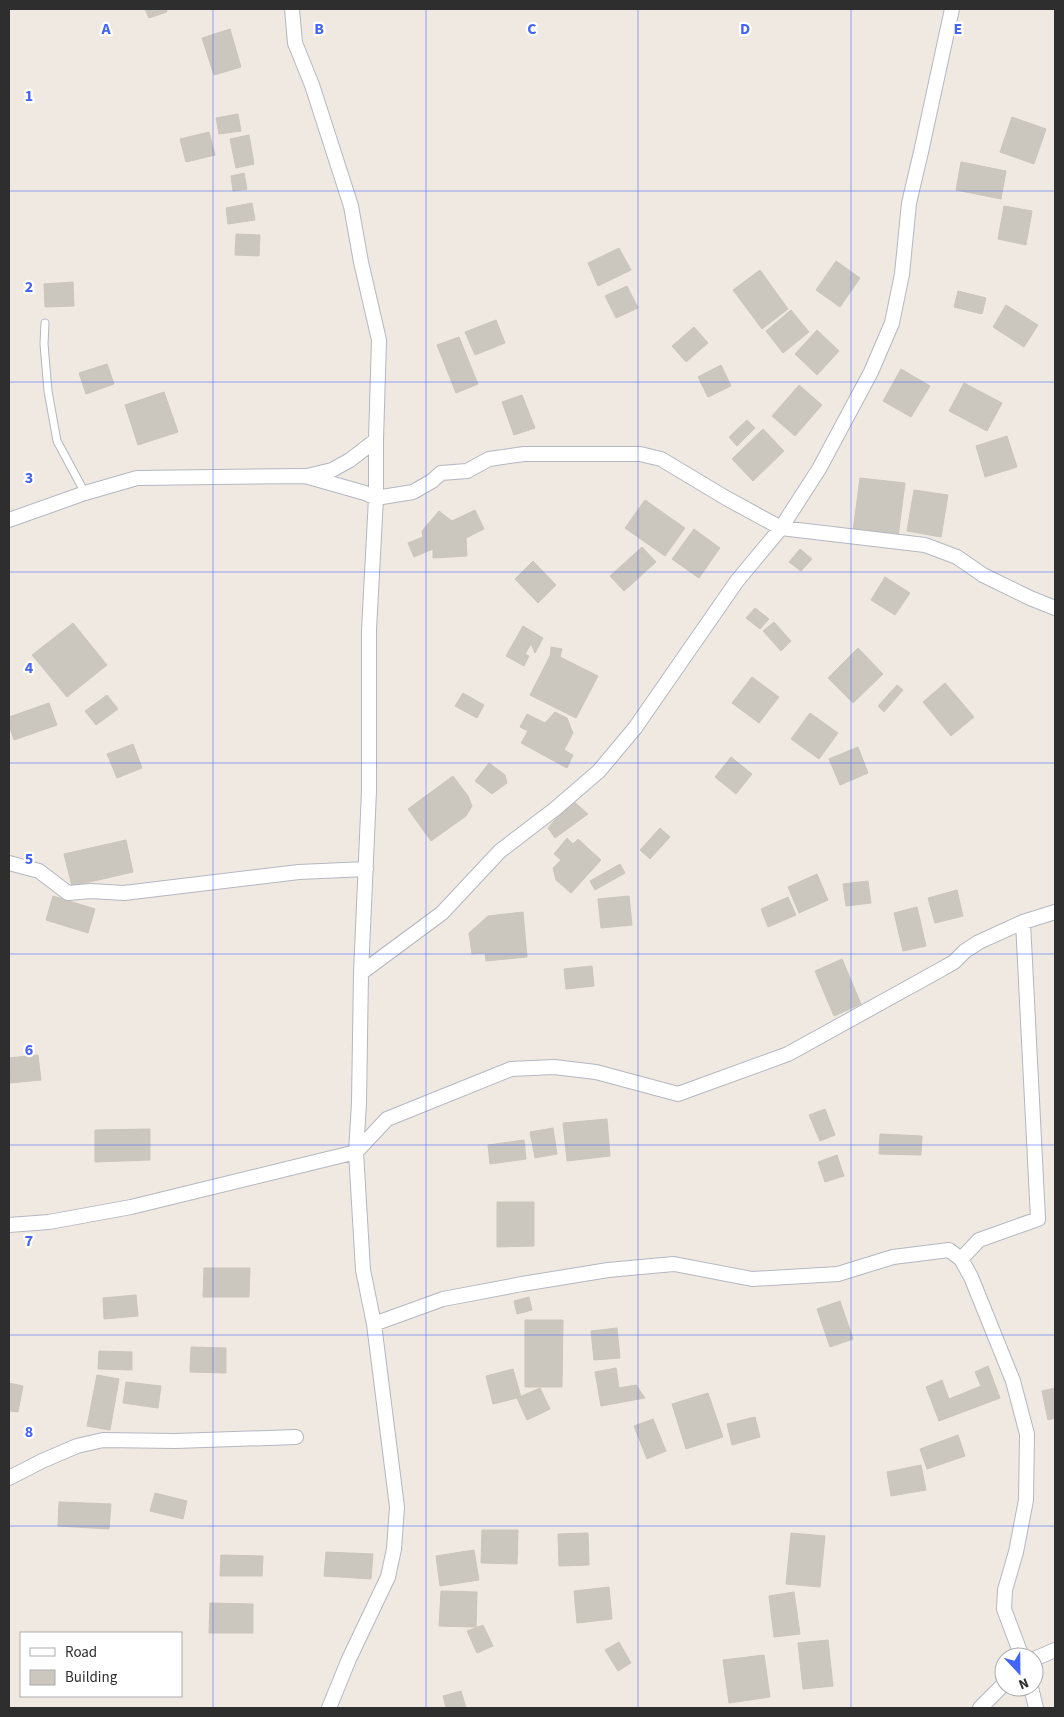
<svg xmlns="http://www.w3.org/2000/svg" width="1064" height="1717" font-family="'Source Sans 3',sans-serif">
<style>
.building{fill:#cbc7bf;stroke:#cbc5ba}
.lines{fill:none;stroke-linecap:round;stroke-linejoin:round}
.service-casing{stroke:#b4b7c1;stroke-width:9}
.minor-casing{stroke:#b4b7c1;stroke-width:16}
.service{stroke:#fff;stroke-width:7}
.minor{stroke:#fff;stroke-width:14}
.grid{fill:none;stroke:#4264fb;stroke-width:1;stroke-opacity:0.55}
.grid-label{font-size:16px;text-anchor:middle;font-weight:bold;fill:#4264fb;stroke:#fff;stroke-width:4.5;stroke-linejoin:round;paint-order:stroke}
</style>
<rect width="100%" height="100%" fill="#efe9e1"/>
<!-- building -->
<path class="building" d="M145 9H166L167 12 149 18Z
M230 29 241 67 214 75 202 38Z
M238 114 241 131 219 134 216 118Z
M1012 117 1046 129 1034 164 1000 152Z
M209 132 215 155 186 162 180 139Z
M249 135 254 164 236 168 230 139Z
M961 162 1006 171 1001 199 956 190Z
M244 173 247 189 233 191 231 176Z
M252 203 255 220 228 224 226 208Z
M1004 206 1032 211 1026 245 998 239Z
M236 234 260 235 259 256 235 255Z
M619 248 631 270 598 286 588 263Z
M836 261 860 278 840 307 816 290Z
M760 270 788 309 762 329 733 290Z
M73 282 74 306 45 307 44 284Z
M627 286 638 308 616 318 605 296Z
M958 291 986 298 982 314 954 307Z
M1006 305 1038 325 1024 347 993 327Z
M791 310 809 332 783 353 766 331Z
M496 320 505 343 475 355 465 332Z
M694 327 708 343 686 362 672 346Z
M817 330 839 351 817 375 795 354Z
M459 337 478 384 456 393 437 345Z
M107 364 114 384 86 394 79 373Z
M721 365 731 386 708 397 698 377Z
M901 369 930 386 911 417 883 401Z
M964 383 1002 403 987 431 949 411Z
M799 385 822 405 795 436 772 416Z
M164 392 178 432 138 445 125 405Z
M522 395 535 428 514 435 502 402Z
M747 420 755 428 737 446 729 437Z
M763 429 784 451 753 481 732 459Z
M1007 436 1017 467 985 477 976 446Z
M860 478 905 483 898 537 853 531Z
M914 490 948 495 941 537 907 531Z
M645 500 685 528 665 556 625 528Z
M475 510 484 529 466 538 467 556 433 558V549L414 557 408 543 423 537 422 531 439 511 452 521Z
M694 529 720 548 699 578 672 559Z
M642 547 656 562 624 591 610 576Z
M800 549 812 559 801 571 789 562Z
M533 561 556 585 538 603 515 579Z
M885 577 910 593 895 615 871 600Z
M755 608 769 619 760 629 746 618Z
M774 622 791 641 781 651 763 631Z
M73 623 107 665 67 697 32 655Z
M523 626 543 638 535 653 531 644 525 654 529 656 524 666 506 656Z
M551 647 562 649 560 657 598 676 576 718 530 695 550 656Z
M858 648 883 674 853 703 828 678Z
M752 677 779 697 759 723 732 703Z
M945 683 974 717 951 736 923 702Z
M897 685 903 690 884 712 878 706Z
M463 693 484 705 477 718 455 706Z
M107 695 118 709 96 725 85 711Z
M49 703 57 725 14 740 9 725V717Z
M555 712 567 718 573 733 564 750 573 755 567 768 521 743 528 731 520 727 527 714 545 723Z
M810 713 838 733 819 759 791 739Z
M133 744 142 768 117 778 107 754Z
M858 747 868 773 840 785 829 759Z
M731 757 752 774 736 794 715 777Z
M489 763 505 775 507 783 492 794 475 781Z
M453 776 468 796 472 806 466 816 431 841 408 809Z
M572 800 588 814 555 838 548 828Z
M660 828 670 837 650 859 640 850Z
M567 838 573 844 578 839 601 860 571 893 556 880 553 868 561 860 554 854Z
M126 840 133 872 72 886 64 854Z
M620 864 625 873 595 890 590 881Z
M817 874 828 900 799 913 788 887Z
M868 881 871 903 846 906 843 884Z
M957 890 963 916 935 923 928 898Z
M53 896 95 909 88 933 46 920Z
M629 896 632 925 601 928 598 899Z
M788 897 796 915 768 927 761 909Z
M917 907 926 946 903 951 894 913Z
M523 912 527 957 486 961 485 953 472 954 469 933 488 916Z
M842 959 861 1004 834 1016 815 971Z
M592 966 594 986 566 989 564 969Z
M38 1055 41 1080 10 1083 9 1058Z
M825 1109 835 1135 820 1141 809 1115Z
M607 1119 610 1156 567 1161 563 1123Z
M553 1128 557 1154 535 1158 530 1132Z
M150 1129V1160L95 1162V1130Z
M880 1134 922 1136 921 1155 879 1154Z
M524 1140 526 1159 490 1164 488 1145Z
M837 1155 844 1176 825 1182 818 1162Z
M497 1202H534V1246L497 1247Z
M204 1268H250L249 1297H203Z
M136 1295 138 1316 104 1319 103 1298Z
M529 1297 532 1310 517 1314 514 1301Z
M840 1301 853 1339 830 1347 817 1309Z
M525 1320H563L562 1387H525Z
M617 1328 620 1358 594 1360 591 1331Z
M191 1347 226 1348V1373L190 1372Z
M99 1351 132 1352V1370L98 1369Z
M988 1366 1000 1398 939 1421 926 1387 942 1380 949 1399 981 1386 975 1372Z
M616 1368 619 1388 636 1385 645 1398 601 1406 595 1372Z
M513 1369 521 1397 493 1404 486 1376Z
M97 1375 119 1379 110 1430 87 1426Z
M126 1382 161 1386 158 1408 123 1403Z
M9 1383 23 1386 18 1412 9 1411Z
M540 1388 550 1409 527 1420 517 1398Z
M1055 1388V1418L1048 1420 1042 1391Z
M708 1393 723 1437 686 1449 672 1404Z
M755 1417 760 1437 732 1445 727 1424Z
M653 1419 666 1451 647 1459 634 1426Z
M958 1435 965 1456 927 1469 920 1449Z
M921 1465 926 1490 891 1496 887 1472Z
M155 1493 187 1501 183 1519 150 1511Z
M59 1502 111 1504 109 1529 58 1526Z
M482 1530H518L517 1564 481 1563Z
M588 1533 589 1565 559 1566 558 1534Z
M791 1533 825 1536 820 1587 786 1584Z
M474 1550 479 1580 440 1586 436 1556Z
M326 1552 373 1554 371 1579 324 1576Z
M221 1555 263 1556 262 1576H220Z
M609 1587 612 1619 577 1623 574 1591Z
M441 1591 477 1592 476 1627 439 1626Z
M794 1592 800 1634 774 1637 769 1596Z
M210 1603 253 1604V1633H209Z
M483 1625 493 1646 477 1653 467 1631Z
M828 1640 833 1686 803 1689 798 1643Z
M619 1642 631 1663 618 1671 605 1650Z
M764 1655 770 1697 729 1703 723 1660Z
M461 1691 466 1708H446L443 1696Z"/>
<g class="lines">
<defs>
<path id="service" d="M45 323 44 344 48 391 57 441 85 493"/>
<path id="minor" d="M292 9 295 43 312 85 351 206 361 262 379 340 376 440V498L369 630V791L361 973 359 1103 356 1152 363 1270 374 1324 397 1507 394 1549 388 1577 349 1659 329 1708
M307 476 332 470 350 460 376 440
M9 520 85 493 137 478 305 476 365 493 376 498 413 492 432 481 441 473 467 471 489 459 524 454H640L661 459 726 498 781 528 925 545 957 557 983 575 1030 598 1055 608
M9 863 39 871 68 893 91 891 124 893 299 872 366 869
M361 973 442 913 500 851 555 809 599 771 635 728 737 581 781 528 819 469 871 372 892 323 902 274 909 203 921 152 952 9
M9 1225 49 1222 131 1207 356 1152 387 1119 511 1069 554 1067 596 1072 678 1094 788 1054 940 970 954 962 965 951 979 942 1023 922 1055 912
M961 1259 979 1240 1038 1219 1023 922
M374 1324 443 1299 522 1284 608 1270 674 1264 752 1279 838 1274 893 1257 949 1250 961 1259 971 1277 1013 1381 1027 1434 1026 1500 1016 1552 1005 1590 1004 1609 1022 1657
M9 1478 42 1461 77 1446 103 1440 175 1441 296 1437
M1034 1659 1055 1650
M1031 1687 1036 1708
M980 1708 1004 1684"/>
</defs>
<!-- service casing -->
<use href="#service" class="service-casing"/>
<!-- minor casing -->
<use href="#minor" class="minor-casing"/>
<!-- service -->
<use href="#service" class="service"/>
<!-- minor -->
<use href="#minor" class="minor"/>
</g>
<!-- grid -->
<path class="grid" d="M213 9V1708M426 9V1708M638 9V1708M851 9V1708M9 191H1055M9 382H1055M9 572H1055M9 763H1055M9 954H1055M9 1145H1055M9 1335H1055M9 1526H1055"/>
<g class="grid-label">
<text x="106" y="34">A</text>
<text x="319" y="34">B</text>
<text x="532" y="34">C</text>
<text x="745" y="34">D</text>
<text x="958" y="34">E</text>
<text x="29" y="101">1</text>
<text x="29" y="292">2</text>
<text x="29" y="483">3</text>
<text x="29" y="673">4</text>
<text x="29" y="864">5</text>
<text x="29" y="1055">6</text>
<text x="29" y="1246">7</text>
<text x="29" y="1437">8</text>
</g>
<!-- border -->
<rect width="1064" height="1717" fill="none" stroke="#2e2e2e" stroke-width="20"/>
<!-- legend -->
<rect x="20" y="1632" width="162" height="65" fill="#ffffff" stroke="#ababab"/>
<rect x="30" y="1648" width="25" height="8" fill="#ffffff" stroke="#ababab"/>
<text x="65" y="1657" font-size="15" fill="#2e2e2e">Road</text>
<rect x="30" y="1670" width="25" height="15" fill="#cbc7bf" stroke="#ababab"/>
<text x="65" y="1682" font-size="15" fill="#2e2e2e">Building</text>
<!-- north arrow -->
<g transform="translate(1019 1672) rotate(158)"><circle r="24" fill="#ffffff" stroke="#ababab"/>
<path d="M0-4L9 19L0 12L-9 19Z" fill="#4264fb"/>
<text y="-8" font-size="14" font-weight="bold" text-anchor="middle" fill="#2e2e2e">N</text>
</g>
</svg>
